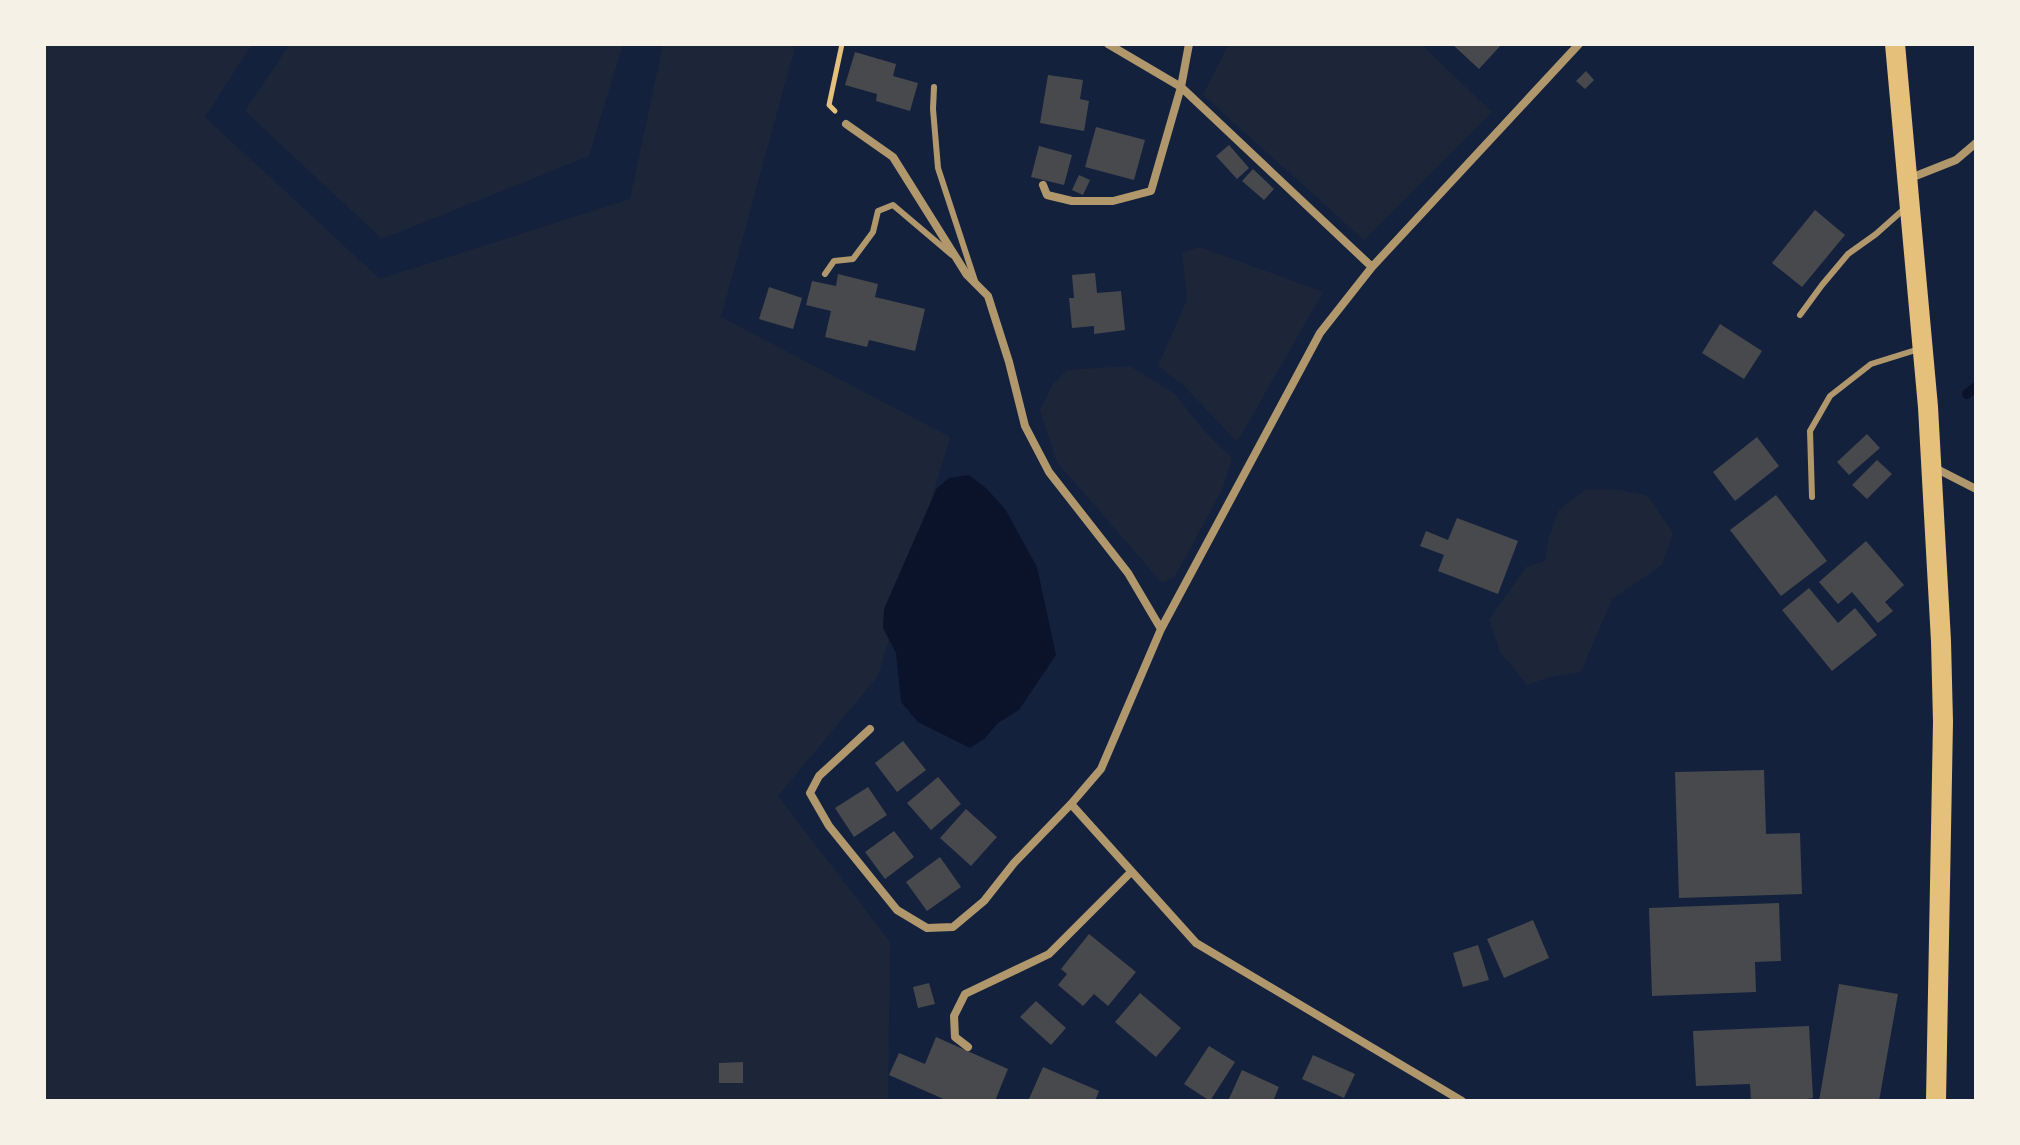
<svg xmlns="http://www.w3.org/2000/svg" width="2020" height="1145" font-family="'Fira Sans',sans-serif">
<style>
.green{fill:#1d2539}
.water{fill:#0b132b}
.lines{fill:none;stroke-linecap:round;stroke-linejoin:round}
.stream{stroke:#0b132b;stroke-width:10}
.building{fill:#48494c}
.path{stroke:#e5c07b;stroke-width:5}
.service{stroke:#b1986c;stroke-width:6}
.minor{stroke:#b1986c;stroke-width:8}
.primary{stroke:#e5c07b;stroke-width:20}
</style>
<rect width="100%" height="100%" fill="#14213d"/>
<!-- green -->
<path class="green" d="M44 44H252L205 117 380 279 630 199 663 44H791L794 51 721 317 950 437 878 676 778 796 890 942 888 1101H44Z
M290 44H623L589 156 382 239 245 111Z
M1229 44H1421L1492 112 1364 240 1203 95Z
M1200 247 1323 292 1237 442 1183 385 1158 366 1187 300 1182 253Z
M1130 366 1175 394 1205 432 1232 458 1222 490 1175 576 1162 583 1057 462 1040 410 1052 385 1067 370Z
M1586 489 1621 490 1648 496 1673 533 1662 565 1612 599 1581 672 1547 678 1527 685 1500 652 1489 620 1526 567 1545 561 1549 537 1559 510Z"/>
<!-- water -->
<path class="water" d="M969 475 987 489 1005 509 1037 567 1056 655 1019 710 998 723 984 739 970 748 918 722 901 702 896 653 883 628 884 609 937 488 949 478Z"/>
<g class="lines">
<!-- stream -->
<path class="stream" d="M1967 394 1976 387"/>
</g>
<!-- building -->
<path class="building" d="M1452 44H1502L1479 69Z
M855 52 896 64 893 76 918 83 910 111 876 101 877 94 845 85Z
M1586 71 1594 80 1585 89 1576 81Z
M1048 75 1083 80 1080 99 1089 101 1084 131 1040 123Z
M1096 127 1145 140 1134 180 1085 167Z
M1229 145 1249 168 1237 179 1216 156Z
M1039 146 1072 155 1064 185 1031 177Z
M1253 169 1274 189 1264 200 1242 181Z
M1079 175 1090 180 1083 195 1072 190Z
M1815 210 1845 235 1802 287 1772 263Z
M1095 273 1097 293 1121 291 1125 330 1094 334V326L1072 328 1069 298H1074L1072 275Z
M838 274 878 284 875 297 925 309 915 351 869 340 867 347 825 337 831 311 806 305 812 281 836 286Z
M769 287 802 298 793 329 759 319Z
M1720 324 1762 351 1744 379 1702 353Z
M1867 434 1880 448 1849 475 1837 462Z
M1757 437 1779 466 1735 501 1713 472Z
M1877 460 1892 474 1867 499 1852 485Z
M1776 495 1827 561 1781 596 1730 530Z
M1457 518 1518 541 1498 594 1438 571 1444 555 1420 546 1426 531 1448 540Z
M1866 541 1904 585 1885 602 1893 611 1878 623 1852 592 1838 604 1819 582Z
M1809 588 1838 623 1855 608 1877 635 1832 671 1782 610Z
M903 741 926 770 897 792 875 763Z
M1764 770 1766 834 1800 833 1802 894 1679 898 1675 772Z
M938 777 961 804 931 830 907 803Z
M868 787 887 815 854 837 835 808Z
M966 809 997 837 971 866 940 838Z
M894 831 914 857 885 879 865 852Z
M940 857 961 887 927 911 906 882Z
M1779 903 1781 961 1755 962 1756 992 1652 996 1649 908Z
M1533 920 1549 958 1504 978 1487 939Z
M1089 934 1136 972 1108 1006 1094 994 1083 1006 1058 985 1067 974 1061 969Z
M1478 945 1489 980 1463 987 1453 953Z
M929 983 935 1004 918 1008 913 987Z
M1839 984 1898 994 1879 1101H1819Z
M1140 993 1181 1028 1156 1057 1115 1022Z
M1036 1001 1066 1028 1051 1045 1020 1017Z
M1809 1026 1813 1098 1806 1099V1101H1751L1750 1084 1696 1086 1693 1031Z
M936 1037 1008 1069 995 1101H948L889 1075 899 1053 925 1064Z
M1209 1046 1235 1062 1210 1101 1184 1084Z
M1313 1055 1355 1074 1344 1098 1302 1079Z
M743 1062V1083H719V1063Z
M1043 1067 1099 1091 1095 1101H1033L1029 1099Z
M1242 1070 1279 1087 1273 1101H1228Z"/>
<g class="lines">
<!-- path -->
<path class="path" d="M835 111 829 105 842 44"/>
<!-- service -->
<path class="service" d="M934 87 933 109 938 168 976 284
M825 274 834 261 853 259 873 232 878 211 893 205 952 255
M1800 315 1822 285 1848 254 1876 234 1904 209
M1812 497 1810 431 1830 396 1871 364 1919 349"/>
<!-- minor -->
<path class="minor" d="M1108 44 1181 87 1372 267
M846 124 893 157 967 275 988 296 1009 362 1025 426 1049 472 1128 573 1161 629
M1908 179 1956 160 1976 143
M1043 185 1047 195 1072 201H1113L1151 191 1181 87 1189 44
M1933 467 1976 489
M870 729 819 776 810 793 829 826 897 910 927 928 953 927 984 901 1014 863 1071 804 1101 769 1161 629 1320 333 1372 267 1579 44
M1071 804 1196 943 1462 1101
M968 1047 955 1037 954 1016 965 994 1049 954 1131 872"/>
<!-- primary -->
<path class="primary" d="M1895 44 1928 407 1941 641 1943 722 1936 1101"/>
</g>
<!-- border -->
<rect width="2020" height="1145" fill="none" stroke="#f6f1e7" stroke-width="92"/>
</svg>
